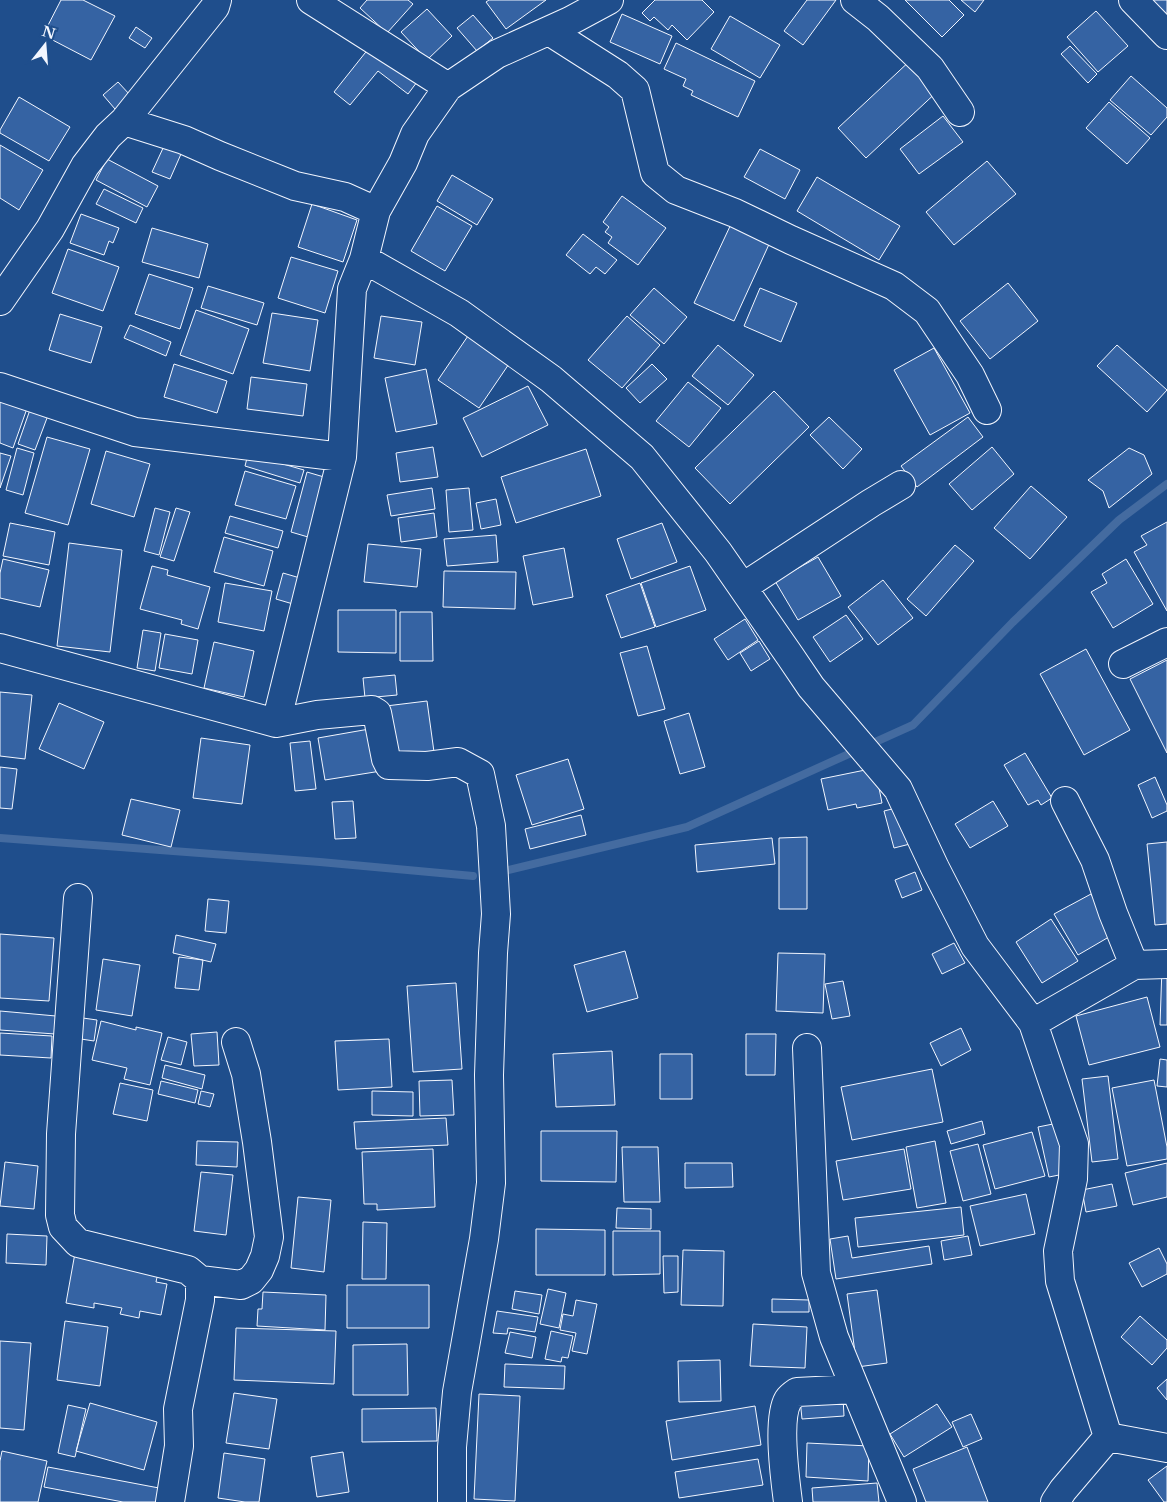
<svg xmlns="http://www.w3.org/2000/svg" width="1167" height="1502" font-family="'Libre Baskerville',serif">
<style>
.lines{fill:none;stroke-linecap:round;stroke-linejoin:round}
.stream{stroke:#446ba0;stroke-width:8}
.building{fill:#3563a3;stroke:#f2f6ff}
.minor-casing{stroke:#f2f6ff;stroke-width:30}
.minor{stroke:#1f4e8c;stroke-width:28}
</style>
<rect width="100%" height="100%" fill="#1f4e8c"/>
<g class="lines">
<!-- stream -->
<path class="stream" d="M0 838 320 862 473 876
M508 870 687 827 913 725 1013 622 1119 520 1167 484"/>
</g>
<!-- building -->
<path class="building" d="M61 0H83L115 16 91 60 43 35Z
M367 0H408L413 4 387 33 360 8Z
M489 0H546L506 29 486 2Z
M655 0H702L714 12 687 40 672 25 668 30 654 17 650 21 642 13Z
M807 0H836L803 45 784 31Z
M905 0H949L964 15 942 37Z
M961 0H984L975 12Z
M1142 0H1167V25Z
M427 9 452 36 427 60 401 32Z
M1096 11 1128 46 1098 72 1067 37Z
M622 14 672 36 660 64 610 42Z
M473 15 493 38 477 51 457 28Z
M730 16 780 45 760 78 711 49Z
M136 27 152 38 145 48 129 38Z
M373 43 420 78 408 94 378 71 350 105 334 92Z
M676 43 755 81 738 117 691 95 693 91 683 86 686 79 664 69Z
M1070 46 1097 74 1088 83 1061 54Z
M913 58 941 88 866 158 838 128Z
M1131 76 1167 108V117L1151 135 1110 100Z
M118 82 130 95 115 109 103 95Z
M19 97 70 127 49 161 0 133V130Z
M1109 102 1150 138 1127 164 1086 128Z
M943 116 963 142 919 174 900 149Z
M0 145 43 170 19 210 0 198Z
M164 146 181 154 170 179 152 172Z
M760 149 800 170 785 199 744 177Z
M107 159 158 186 147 207 96 180Z
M987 161 1016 194 954 245 926 212Z
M452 175 493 199 477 225 437 201Z
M817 177 900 226 879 260 797 211Z
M104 189 143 208 136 223 96 204Z
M622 196 666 228 638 265 608 243 612 237 605 232 609 227 603 222Z
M312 204 357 220 343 262 298 247Z
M437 206 472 226 445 271 411 251Z
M81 214 119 228 113 243 109 241 104 255 70 243Z
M732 222 771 240 734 321 694 303Z
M152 228 208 244 199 278 142 262Z
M583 234 617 260 605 274 596 267 590 274 566 255Z
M68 249 119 267 103 311 52 293Z
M291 257 338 271 325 313 278 298Z
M149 274 193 288 180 329 135 314Z
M1008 283 1038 321 990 359 960 321Z
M208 286 264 303 257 325 201 308Z
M654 288 687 317 664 344 630 315Z
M760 288 797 303 781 342 744 326Z
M196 310 249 329 233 374 180 355Z
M272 313 318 320 310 371 263 363Z
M60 314 102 327 91 363 49 350Z
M381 316 422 322 415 365 374 358Z
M627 316 660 345 622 388 588 360Z
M130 325 171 342 166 356 124 338Z
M472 330 513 358 479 408 438 380Z
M718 345 754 375 728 405 692 376Z
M1117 345 1167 390 1147 412 1097 366Z
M934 348 970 413 930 435 894 370Z
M174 364 227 381 217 413 164 397Z
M652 364 667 379 640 403 626 388Z
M426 369 437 424 396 432 385 378Z
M251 377 307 384 303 416 247 409Z
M688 382 721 408 689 447 656 421Z
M528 386 548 425 482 457 463 418Z
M0 391 30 400 13 448 0 443Z
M774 391 809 427 730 504 695 468Z
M32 404 50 410 35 450 18 444Z
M829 417 862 449 843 469 810 435Z
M968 417 983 437 917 487 901 466Z
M47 437 90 449 68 525 25 513Z
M433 447 438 477 400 482 396 453Z
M992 447 1014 474 972 510 949 484Z
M17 448 34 453 23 495 6 490Z
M1129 448 1144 455 1152 474 1109 508 1103 491 1088 480Z
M586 449 601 496 516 523 501 477Z
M106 451 150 464 134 517 91 504Z
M0 453 11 456 0 488Z
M248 454 304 470 300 483 245 466Z
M245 471 296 486 286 519 235 505Z
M307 472 324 477 308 537 291 532Z
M1031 486 1067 517 1030 559 994 528Z
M432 488 435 509 391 516 387 495Z
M469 488 473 530 449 532 446 490Z
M496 499 501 525 481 529 476 503Z
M155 508 170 512 159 555 144 551Z
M176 508 190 512 174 561 160 557Z
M434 513 437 537 401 542 398 518Z
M230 516 283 531 278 548 225 533Z
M1167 522V611L1134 552 1147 545 1141 536Z
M10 523 55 532 49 565 3 556Z
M662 523 677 562 631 579 617 539Z
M496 535 498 562 447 566 444 539Z
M224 537 273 551 264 586 214 572Z
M69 543 122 550 110 652 57 646Z
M368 544 421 549 417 587 364 582Z
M955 545 974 561 926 616 907 599Z
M564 548 573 597 533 605 523 556Z
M818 557 841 596 798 620 775 581Z
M3 559 49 570 40 607 0 598V573Z
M1126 559 1153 604 1113 628 1091 592 1107 583 1102 574Z
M152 566 168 570 167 575 210 587 198 629 181 624 182 620 140 609Z
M690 566 706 610 656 627 641 583Z
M444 571 516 572 515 609 443 607Z
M283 573 300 578 293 604 276 599Z
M883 580 913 618 878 645 848 607Z
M225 583 272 591 264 631 218 622Z
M640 583 655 627 621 638 606 595Z
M338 610H396V653L338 652Z
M400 612H432L433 661H400Z
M846 615 863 639 830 662 813 637Z
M745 619 758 640 728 660 714 639Z
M143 630 161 633 155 671 137 668Z
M165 634 198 640 192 674 159 668Z
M759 641 770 659 751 671 740 653Z
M214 642 254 651 244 697 204 688Z
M647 646 665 709 638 716 620 653Z
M1086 649 1130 730 1084 755 1040 674Z
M1167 660V753L1130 679Z
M395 675 397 695 365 698 363 678Z
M0 692 32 695 25 759 0 756Z
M427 701 434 752 394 758 386 706Z
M59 703 104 722 84 769 39 749Z
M689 713 705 767 680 774 664 721Z
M375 728 381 771 325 780 318 738Z
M201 738 250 745 242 804 193 798Z
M310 741 316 789 295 791 290 743Z
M1025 753 1052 798 1041 805 1038 800 1028 805 1004 765Z
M568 759 584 809 532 825 516 775Z
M0 767 17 769 12 809 0 808Z
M875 768 882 803 857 808 856 804 828 810 821 779Z
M1155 777 1167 805V811L1152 818 1138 785Z
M131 799 180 810 171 847 122 835Z
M353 801 356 838 335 839 332 802Z
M993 801 1008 826 970 848 955 824Z
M900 807 910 844 894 848 884 811Z
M581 815 586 835 530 849 525 829Z
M807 837V909H779V838Z
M772 838 775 864 697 872 695 845Z
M1167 842V924L1155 925 1147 844Z
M915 872 922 890 902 898 895 880Z
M1091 894 1114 934 1078 955 1054 914Z
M208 899 229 901 226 933 205 931Z
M1051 919 1078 961 1042 983 1016 942Z
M0 934 54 938 49 1001 0 998Z
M176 935 216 944 211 962 173 953Z
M954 943 965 963 942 974 932 954Z
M625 951 638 998 587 1012 574 965Z
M778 953 825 954 823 1013 776 1011Z
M179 957 203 960 199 990 175 988Z
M103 959 140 965 132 1016 96 1010Z
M1162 967 1167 968V1025H1160Z
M843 981 850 1016 832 1019 825 984Z
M456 983 462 1069 413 1072 407 986Z
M1147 997 1160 1047 1089 1065 1076 1016Z
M0 1011 56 1016 55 1034 0 1030Z
M83 1018 97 1020 94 1041 81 1039Z
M101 1021 136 1030V1027L162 1033 150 1085 124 1079 127 1068 92 1060Z
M961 1028 971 1050 941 1066 930 1043Z
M217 1032 219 1065 194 1066 191 1034Z
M0 1033 52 1036 51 1058 0 1055Z
M746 1034H776L775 1075H746Z
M168 1037 187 1042 181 1065 161 1060Z
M389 1039 392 1087 338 1090 335 1041Z
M612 1051 615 1105 556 1107 553 1054Z
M660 1054H692V1099H660Z
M1160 1059 1167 1060V1087L1157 1086Z
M165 1065 205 1075 202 1089 162 1078Z
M932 1069 943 1122 852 1140 841 1087Z
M1108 1076 1118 1159 1092 1162 1082 1079Z
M452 1080 454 1115 420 1116 419 1081Z
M1154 1080 1167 1147V1159L1127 1166 1112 1088Z
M161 1081 198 1090 195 1103 158 1094Z
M120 1083 153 1090 147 1121 113 1114Z
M201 1091 214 1094 210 1107 198 1104Z
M372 1091 413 1092V1116L372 1115Z
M446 1118 448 1145 356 1149 354 1122Z
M982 1121 985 1134 951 1144 947 1131Z
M1058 1123 1069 1173 1049 1177 1038 1127Z
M541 1131H617L616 1182 541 1181Z
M1032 1132 1045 1176 995 1189 983 1145Z
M197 1141 238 1142 237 1167 196 1165Z
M935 1141 946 1203 917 1208 906 1147Z
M978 1144 991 1194 963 1201 950 1151Z
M622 1147H658L660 1202H624Z
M433 1149 435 1207 377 1210V1204H364L362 1152Z
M904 1149 911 1189 843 1200 836 1161Z
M5 1162 38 1166 34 1209 0 1206Z
M685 1163H732L733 1187 685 1188Z
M1167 1163V1197L1133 1205 1125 1173Z
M201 1172 233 1175 226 1235 194 1231Z
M1112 1184 1117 1206 1086 1212 1082 1190Z
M1026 1194 1035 1234 980 1246 970 1206Z
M298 1197 331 1200 324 1272 291 1268Z
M961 1207 964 1235 858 1247 855 1218Z
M617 1208 651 1209V1229L616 1228Z
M363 1222 387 1223 386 1279H362Z
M536 1229 605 1230V1275H536Z
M613 1231H660V1274L613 1275Z
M7 1234 47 1236 46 1265 6 1263Z
M848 1236 852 1258 929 1246 932 1264 836 1279 830 1239Z
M968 1236 972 1255 944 1260 941 1241Z
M1159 1248 1167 1264V1274L1142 1287 1129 1263Z
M683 1250 724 1251 723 1306 681 1305Z
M75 1253 159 1268 156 1282 167 1284 161 1315 140 1311 139 1318 120 1314 122 1308 94 1303V1308L66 1303Z
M663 1256H678V1292L664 1293Z
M347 1285H429V1328H347Z
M548 1289 566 1293 559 1328 540 1324Z
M877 1290 887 1363 857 1367 847 1294Z
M515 1291 542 1295 539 1314 512 1309Z
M263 1292 326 1295 325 1330 257 1326 258 1309H262Z
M772 1299 809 1300V1312H772Z
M576 1300 597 1304 587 1354 572 1351 576 1333 560 1330 563 1314 573 1316Z
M497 1311 538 1317 535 1332 508 1328 507 1334 493 1333Z
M1140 1316 1167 1340V1348L1152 1365 1121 1337Z
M65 1321 108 1327 100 1386 57 1380Z
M753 1324 807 1327 805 1368 750 1366Z
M236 1328 336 1331 334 1384 234 1380Z
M551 1331 573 1336 568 1358 562 1357 561 1362 545 1359Z
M510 1332 536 1337 532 1358 505 1353Z
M0 1341 31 1343 24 1430 0 1428Z
M407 1344 408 1395H353V1345Z
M720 1360 721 1401 679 1402 678 1361Z
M505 1364 565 1366 564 1389 504 1387Z
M1167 1379V1400L1157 1388Z
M234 1393 277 1399 269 1449 226 1443Z
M479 1394 520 1396 515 1501 474 1499Z
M843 1397 844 1416 802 1419 800 1399Z
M90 1403 157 1422 144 1470 76 1451Z
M937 1404 952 1427 904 1457 890 1434Z
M68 1405 86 1409 75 1457 58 1453Z
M755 1406 761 1445 672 1460 666 1421Z
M436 1408 437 1441 362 1442V1409Z
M971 1414 982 1439 963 1447 952 1422Z
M807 1443 869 1446 868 1481 806 1477Z
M967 1447 988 1502H926L913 1469Z
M2 1451 47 1461 38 1502H0V1461Z
M343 1452 349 1492 317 1497 311 1457Z
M224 1453 265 1459 259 1502H245L218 1498Z
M758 1459 763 1485 679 1498 675 1472Z
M1167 1466V1502H1164L1148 1480Z
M48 1467 159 1488 157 1502H123L44 1487Z
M877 1483 879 1502H813L812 1488Z"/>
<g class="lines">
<defs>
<path id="minor" d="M311 0 448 87
M855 0 878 18 930 68 960 112
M1133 0 1167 35
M549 31 618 75 635 90 655 173 676 190 735 213 791 240 894 286 927 311 970 375 987 410
M124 121 184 140 220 156 295 186 345 197 376 211
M364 259 459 313 551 379 642 457 718 552 790 656 811 687 898 789 935 868 975 946 1033 1023 1074 1144 1073 1179 1058 1251 1060 1281 1108 1437
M0 301 50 229 85 166 108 136 124 121 215 7 217 0
M0 387 135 432 342 457
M743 587 871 503 901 485
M0 648 276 723 317 715 372 710 377 713 386 759 389 765 427 766 458 762 480 774 491 826 496 914 493 953 489 1075 491 1183 484 1239 457 1392 452 1447V1502
M1123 664 1167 642
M276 723 342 457 352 289 364 259 376 211 403 163 415 134 448 87 497 54 570 21 609 0
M1065 801 1095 860 1113 913 1134 965
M78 898 61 1134 60 1215 63 1227 78 1243 188 1270 200 1280V1300L178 1409 179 1446 170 1502
M1033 1023 1134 965 1167 964
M807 1048 816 1273 834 1337 902 1502
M200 1280 241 1285 251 1280 259 1270 265 1256 269 1237 257 1142 246 1074 236 1042
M1108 1437 1167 1448
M788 1502C785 1479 777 1419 788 1400 790 1397 794 1394 797 1392L855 1389
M1055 1502 1063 1490 1108 1437"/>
</defs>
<!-- minor casing -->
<use href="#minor" class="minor-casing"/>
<!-- minor -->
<use href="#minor" class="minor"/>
</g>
<!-- north arrow -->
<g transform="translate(45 45) rotate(17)" stroke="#1f4e8c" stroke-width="4" paint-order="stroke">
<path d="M0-4L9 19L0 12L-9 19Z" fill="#f2f6ff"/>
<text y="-8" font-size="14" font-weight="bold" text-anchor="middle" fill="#f2f6ff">N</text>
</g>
</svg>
